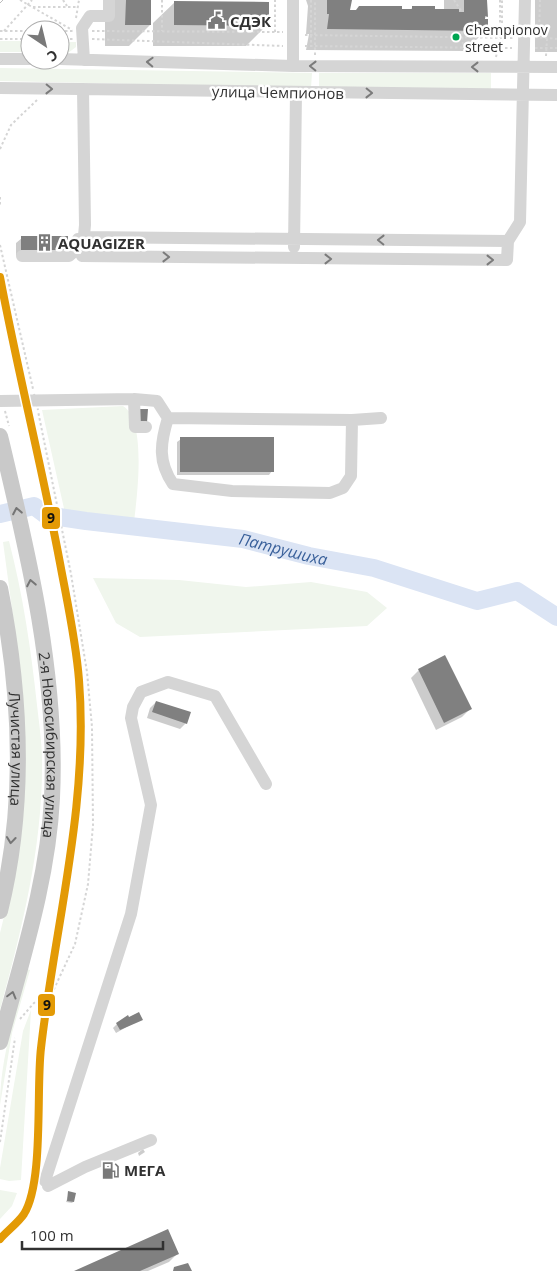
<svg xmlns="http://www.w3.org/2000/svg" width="557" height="1271" font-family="'Open Sans',sans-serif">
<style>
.green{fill:#f0f6ed}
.shadow{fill:#0003}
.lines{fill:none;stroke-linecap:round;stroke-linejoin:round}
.river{stroke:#dbe4f4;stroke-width:18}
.building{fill:#808080}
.path{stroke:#d5d5d5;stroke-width:2;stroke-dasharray:2.5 2.5;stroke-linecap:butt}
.minor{stroke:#d5d5d5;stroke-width:12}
.major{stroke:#c9c9c9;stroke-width:16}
.tram{stroke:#bdbdbd;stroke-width:1}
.path-bridge{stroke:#d5d5d5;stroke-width:2;stroke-dasharray:2.5 2.5;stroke-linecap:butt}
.tram-1-casing{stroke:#fff;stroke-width:11}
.tram-1{stroke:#e39a05;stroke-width:8}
.oneway{stroke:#7b7b7b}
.oneway2{stroke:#757575}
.bus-dot{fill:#00a651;stroke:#fff;stroke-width:2}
.labels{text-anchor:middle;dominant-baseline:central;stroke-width:5;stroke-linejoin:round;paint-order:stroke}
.bus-label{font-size:14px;fill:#313131;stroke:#fff;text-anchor:start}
.poi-label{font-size:15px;font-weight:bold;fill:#313131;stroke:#fff;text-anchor:start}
.street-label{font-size:15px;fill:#313131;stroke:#fff}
.water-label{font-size:16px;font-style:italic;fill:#39609a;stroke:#fff}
.line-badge{stroke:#fff;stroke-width:2}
.pale-badge-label{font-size:14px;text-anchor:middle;font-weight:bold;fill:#111}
</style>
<rect width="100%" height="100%" fill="#fff"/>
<!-- green -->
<path class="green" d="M0 41H30V52H0Z
M60 42H76V47L68 53H60Z
M0 68 312 73 311 88 0 81Z
M319 73H491V89L319 88Z
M123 406C147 421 137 496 134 522L65 513 42 410Z
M9 541C23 595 31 649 37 705 39 723 42 742 42 761 43 846 22 929 0 1010V933L10 892 19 661 3 542Z
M93 578 179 580 246 587 311 582 367 592 387 608 367 626 140 637 116 623Z
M27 969 30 970 12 1033 0 1105C0 1059 15 1014 27 969Z
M31 1010 21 1180 9 1181 0 1179V1168L23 1031Z
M0 1190 17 1193 12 1206 0 1219Z"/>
<!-- shadow -->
<path class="shadow" d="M105 0H150V25L129 46H105Z
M306 0H349V11L410 10 413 7 444 10V0H486L487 16 484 19 486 30 465 51 306 50 309 34H306L308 6Z
M535 0H557V52H535Z
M175 2 267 25 246 46H153V23Z
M22 238 61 255H16V243Z
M181 439 272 471 269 475H177V442Z
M419 670 470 709 462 717 436 730 411 678Z
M156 702 186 723 180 729 147 718 150 708Z
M141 1019 116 1033 113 1028 117 1024Z
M143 1149 145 1152 139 1156 138 1153Z
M69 1193 73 1202 72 1203 66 1202Z
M177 1254 169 1262 148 1271H78Z"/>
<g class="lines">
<!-- river -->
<path class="river" id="s1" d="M0 514 34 506 46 515 86 521 243 539 309 556 374 568 477 601 517 591 557 617"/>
</g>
<!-- building -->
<path class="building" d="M126 0H151V25H125Z
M327 0H352L350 10H356L359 6H402V9H412V6H435V9H459V12H464V0H487L488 17 485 16V19H488V31L327 29 329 14H327Z
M174 1 269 2V26L174 25Z
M21 236H68V250H21Z
M139 409H148L147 423H139Z
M180 437H274V472H180Z
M445 655 472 709 444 723 418 669Z
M156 701 191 712 187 724 152 712Z
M139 1012 143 1020 120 1030 116 1023 128 1015 129 1017Z
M113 1165 114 1174H107V1166Z
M68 1191 76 1193 74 1202 67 1201Z
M168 1229 179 1254 140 1271H74Z
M188 1263 192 1271H173L174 1267Z"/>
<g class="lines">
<!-- path -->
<path class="path" d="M20 0 72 30
M63 0 67 6
M162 0V31
M311 0V47
M454 0 462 12
M33 7H76
M76 18 79 0
M0 31H30
M4 31 32 0
M60 31H73
M92 31 283 32
M275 32V0
M462 32 463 48
M305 35 515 38
M535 37 557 39
M539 37 540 0
M0 39H30
M60 39H73
M92 39 283 46
M305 46 512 48
M502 48V0
M535 48H557
M315 55V0
M546 56 547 39
M496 57 500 38V0
M0 149 11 125 37 100
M0 197V205
M0 245 33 389
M5 411 9 426
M20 1019 34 1003 54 989 75 944 88 884 93 825 92 727 87 672 71 574 38 411
M0 1142 15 1038"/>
<!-- minor -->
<path class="minor" d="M293 0V66
M0 59H30
M60 59 293 66 557 67
M84 60 82 28 90 16H109V0
M0 88 557 95
M83 89 85 225 82 256 507 260 508 241 83 237
M508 241 520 222 525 0
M294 247 296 92
M22 256H69L77 249 78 239
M134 399 135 427H146
M0 401 134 399 157 401 168 418C160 444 158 462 173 484L232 491 330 493 343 488 351 476 352 420 381 418
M168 418 352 420
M45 1181 131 914 151 805 131 718 133 707 141 692 168 682 215 696 266 784
M48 1186 85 1167 151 1140"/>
<!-- major -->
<g class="major">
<path id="s2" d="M0 436C28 553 58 676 52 798 48 881 21 962 0 1042"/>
<path id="s3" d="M0 588C21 693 26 806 0 911"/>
</g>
<!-- tram -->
<path class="tram" d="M0 3 3 0"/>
<!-- path-bridge -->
<path class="path-bridge" d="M34 394 38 410"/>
<defs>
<path id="tram-1" d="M0 277C18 373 42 467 60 563 67 601 76 641 79 680 89 804 55 925 41 1048 36 1089 44 1182 24 1214 18 1223 7 1231 0 1239"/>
</defs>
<!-- tram-1 casing -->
<use href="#tram-1" class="tram-1-casing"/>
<!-- tram-1 -->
<use href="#tram-1" class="tram-1"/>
</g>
<!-- one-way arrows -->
<defs><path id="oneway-chevron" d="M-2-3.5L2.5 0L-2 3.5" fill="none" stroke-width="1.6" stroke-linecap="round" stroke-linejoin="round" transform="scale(1.25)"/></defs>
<g class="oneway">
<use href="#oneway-chevron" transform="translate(150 62) rotate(-178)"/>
<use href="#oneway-chevron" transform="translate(313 66) rotate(-179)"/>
<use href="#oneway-chevron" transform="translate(475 67) rotate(180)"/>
<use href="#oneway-chevron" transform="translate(49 89) rotate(1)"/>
<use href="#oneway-chevron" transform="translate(369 93) rotate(1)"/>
<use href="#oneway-chevron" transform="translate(381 240) rotate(-179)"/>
<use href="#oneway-chevron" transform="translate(166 257) rotate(1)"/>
<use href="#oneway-chevron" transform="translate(328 259)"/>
<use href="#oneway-chevron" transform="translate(490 260)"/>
</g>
<g class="oneway2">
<use href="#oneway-chevron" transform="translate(17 511) rotate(-101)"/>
<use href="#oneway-chevron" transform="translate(31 583) rotate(-101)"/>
<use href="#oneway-chevron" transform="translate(11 840) rotate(96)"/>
<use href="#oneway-chevron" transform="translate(12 995) rotate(-75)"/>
</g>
<!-- icons -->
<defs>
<symbol id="civic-bare" viewBox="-9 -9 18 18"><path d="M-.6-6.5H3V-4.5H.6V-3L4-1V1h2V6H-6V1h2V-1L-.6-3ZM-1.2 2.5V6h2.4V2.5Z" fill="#797979" stroke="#fff" stroke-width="2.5" paint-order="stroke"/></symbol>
<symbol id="building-bare" viewBox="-9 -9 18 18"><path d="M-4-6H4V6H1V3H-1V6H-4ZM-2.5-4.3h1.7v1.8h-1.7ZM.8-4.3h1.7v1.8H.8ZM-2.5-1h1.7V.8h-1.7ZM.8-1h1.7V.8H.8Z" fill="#797979" stroke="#fff" stroke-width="2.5" paint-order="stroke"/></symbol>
<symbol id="fuel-bare" viewBox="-9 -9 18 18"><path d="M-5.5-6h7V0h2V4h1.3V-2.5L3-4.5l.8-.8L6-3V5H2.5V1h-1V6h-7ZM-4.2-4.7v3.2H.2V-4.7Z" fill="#797979" stroke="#fff" stroke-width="2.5" paint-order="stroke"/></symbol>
</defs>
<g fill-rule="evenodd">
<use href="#civic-bare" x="204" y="8" width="25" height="25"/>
<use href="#building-bare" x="32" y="230" width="25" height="25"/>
<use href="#fuel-bare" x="98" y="1158" width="25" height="25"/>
</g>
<!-- markers -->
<circle class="bus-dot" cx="456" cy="37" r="4.5"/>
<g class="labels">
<!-- bus labels -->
<g class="bus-label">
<text x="465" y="29">Chempionov<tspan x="465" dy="17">street</tspan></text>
</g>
<!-- poi labels -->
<g class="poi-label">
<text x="230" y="21">СДЭК</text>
<text x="58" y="243">AQUAGIZER</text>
<text x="124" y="1170">МЕГА</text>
</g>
<!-- street labels -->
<g class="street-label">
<text transform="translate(278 92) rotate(1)">улица Чемпионов</text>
<text stroke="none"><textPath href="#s2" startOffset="314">2-я Новосибирская улица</textPath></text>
<text stroke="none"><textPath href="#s3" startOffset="162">Лучистая улица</textPath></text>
</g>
<!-- water labels -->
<g class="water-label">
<text stroke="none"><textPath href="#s1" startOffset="290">Патрушиха</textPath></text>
</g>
</g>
<g class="line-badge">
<rect x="41" y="506" width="20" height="24" rx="5" fill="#e39a05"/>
<rect x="37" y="993" width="19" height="24" rx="5" fill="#e39a05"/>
</g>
<g class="pale-badge-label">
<text x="51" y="523">9</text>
<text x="47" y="1010">9</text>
</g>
<!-- north arrow -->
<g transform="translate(45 45) rotate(145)"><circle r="24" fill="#ffffff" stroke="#adadad"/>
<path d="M0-4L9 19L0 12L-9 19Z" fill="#797979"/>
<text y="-8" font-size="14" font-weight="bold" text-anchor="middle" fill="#313131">С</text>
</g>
<!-- scale -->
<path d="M22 1241v8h141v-8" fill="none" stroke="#313131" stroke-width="2.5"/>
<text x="30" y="1241" font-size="15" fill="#313131" stroke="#ffffff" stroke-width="4" paint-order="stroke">100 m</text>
</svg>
